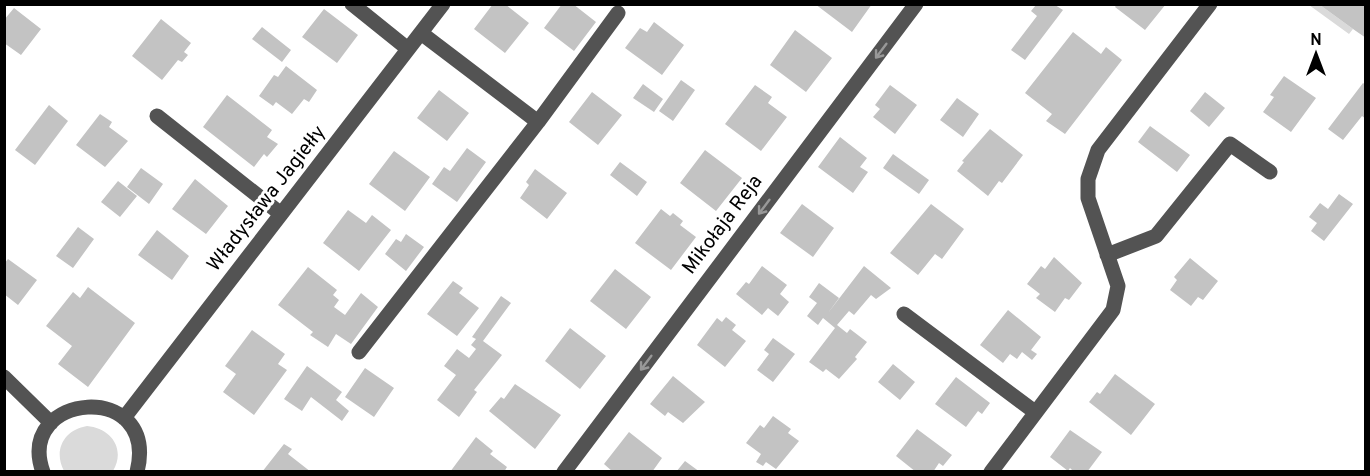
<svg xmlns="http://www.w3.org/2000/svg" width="1370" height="476" font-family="Overpass,sans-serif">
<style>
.green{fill:#dadada}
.building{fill:#c3c3c3}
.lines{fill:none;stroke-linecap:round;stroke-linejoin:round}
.minor{stroke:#535353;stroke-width:15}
.oneway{stroke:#989898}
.labels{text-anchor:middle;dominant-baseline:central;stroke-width:6;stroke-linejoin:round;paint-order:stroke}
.street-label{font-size:20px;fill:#000;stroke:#fff}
</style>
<rect width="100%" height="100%" fill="#fff"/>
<!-- green -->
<path class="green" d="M1309 5H1320L1353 29 1349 34Z
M87 426C111 428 126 449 113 471H64C53 450 64 430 87 426Z"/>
<!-- building -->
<path class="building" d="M493 4H505L529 23 505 53 474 29Z
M562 4H573L596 22 574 51 544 28Z
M815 4H872L852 32Z
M1117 4H1166L1145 30 1115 7Z
M1036 5H1055L1063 10 1025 60 1011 50 1037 16 1031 11Z
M1320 5H1366V38L1353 29Z
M14 8 41 29 21 55 4 43V20Z
M324 9 358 35 337 63 302 37Z
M161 19 191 43 184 52 188 55 182 62 178 60 162 80 132 56Z
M654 22 684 45 662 75 625 48 640 28 647 32Z
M262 27 291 50 282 62 252 39Z
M795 30 832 58 806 92 770 65Z
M1073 32 1101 54 1106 47 1122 60 1065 134 1046 121 1052 114 1025 93Z
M286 66 317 90 309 102 304 99 292 114 276 102 273 106 259 96 274 75 278 77Z
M1284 76 1316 98 1291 132 1263 112 1274 97 1270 95Z
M681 80 695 90 673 121 659 111Z
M1363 83 1366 85V119L1362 116 1343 140 1328 129Z
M643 84 663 99 654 112 633 98Z
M755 85 772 97 768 103 787 117 761 151 725 124Z
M890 85 917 105 895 134 873 117 880 109 875 105Z
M439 90 469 113 447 141 417 118Z
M592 92 622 115 598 145 569 122Z
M1205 92 1225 108 1209 127 1190 111Z
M227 95 272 130 267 137 278 144 267 157 264 154 254 167 203 127Z
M957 98 979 114 963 137 940 120Z
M49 105 68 121 35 165 15 150Z
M100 114 112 122 109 127 128 141 105 167 76 145Z
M1150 126 1190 155 1177 172 1138 142Z
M990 129 1023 155 1002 183 999 181 988 196 957 171 964 162 962 161Z
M840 137 867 158 860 167 868 172 853 193 818 167Z
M467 148 486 162 457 202 432 184 444 167 450 171Z
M705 150 742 178 716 211 680 183Z
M394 151 430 177 405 211 369 184Z
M893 154 929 180 919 194 883 168Z
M620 162 647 182 637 196 610 175Z
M141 168 163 184 149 204 127 187Z
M535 169 567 193 547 219 520 198 529 185 526 182Z
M195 179 228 206 206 234 172 209Z
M118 181 137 196 120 217 101 202Z
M1339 194 1353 204 1324 241 1311 231 1317 223 1309 217 1320 203 1328 209Z
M802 204 834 228 813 257 780 233Z
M931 204 964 229 942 259 935 254 918 275 890 253Z
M661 209 670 216 673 213 683 221 680 225 696 237 671 270 635 243Z
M348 210 366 223 372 215 391 230 359 271 323 243Z
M78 227 94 239 73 268 56 256Z
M157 230 189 256 172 280 138 255Z
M406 234 424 247 406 271 385 254 396 239 401 242Z
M1054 257 1082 283 1069 300 1065 298 1055 312 1036 298 1040 294 1027 284 1041 266 1045 269Z
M1190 258 1218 281 1203 300 1198 297 1191 306 1170 290 1177 280 1174 277Z
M8 259 37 280 18 305 4 294V264Z
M762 266 787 285 780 294 789 302 778 316 768 308 762 315 736 294 746 282 749 284Z
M864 266 891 288 876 299 871 295 854 315 849 311 837 325 847 333 850 329 867 342 855 357 857 359 839 379 826 369 823 372 809 362 835 328 823 318 818 325 807 316 817 303 809 297 819 283 839 298 828 313Z
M308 267 337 290 333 295 339 300 334 307 345 315 361 293 378 307 351 344 336 334 328 347 310 335 313 332 278 305Z
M615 269 651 297 626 329 590 301Z
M453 281 463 288 459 293 479 308 457 336 427 314Z
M88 287 135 323 88 387 58 364 72 346 46 326 73 292 80 298Z
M501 296 511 303 483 341 502 355 474 390 477 392 459 417 437 400 456 375 444 366 457 349 469 358 476 349 471 345 476 339 472 337Z
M1008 310 1041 337 1031 350 1037 354 1032 360 1022 352 1017 359 1010 354 1003 363 980 345Z
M726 317 736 325 732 330 746 341 725 367 697 345 717 318 722 322Z
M570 328 606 356 580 389 545 361Z
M252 330 285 354 278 364 287 370 254 415 223 392 236 374 225 366Z
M773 338 795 354 773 382 757 370 769 354 764 350Z
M893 364 915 382 900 400 878 382Z
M307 366 342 392 336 400 349 411 342 421 311 397 302 411 284 399Z
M365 368 394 388 374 417 345 397Z
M1115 374 1155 404 1131 435 1089 402 1097 392 1100 394Z
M673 376 705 402 683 423 668 412 665 416 650 404Z
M956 377 990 403 982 414 978 411 966 427 935 404Z
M515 384 561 415 535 449 489 411 501 397 504 399Z
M773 416 791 429 788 433 799 441 776 469 766 462 763 466 756 462 761 454 746 443 760 425 764 428Z
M917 429 952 455 943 466 939 463 933 472H916L896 456Z
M1070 430 1102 452 1087 472H1074L1070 468 1068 471 1050 457Z
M629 432 662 458 652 472H613L604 464Z
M476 437 493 451 490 454 507 467 504 472H450Z
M284 444 292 449 288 454 311 472H262Z
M685 461 700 472H676Z"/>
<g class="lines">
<!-- minor -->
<path class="minor" d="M352 4 408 49
M421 33 538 122
M157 116 281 214
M1107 255 1156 236 1230 144 1270 172
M904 314 1035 412
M359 352 538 122 618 13
M4 377 51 423
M124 418 443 4
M43 472C14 392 160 379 137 472
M564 472 916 4
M991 472 1113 310 1118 286 1088 198V179L1098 150 1210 4"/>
</g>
<!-- one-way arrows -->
<defs><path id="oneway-shaft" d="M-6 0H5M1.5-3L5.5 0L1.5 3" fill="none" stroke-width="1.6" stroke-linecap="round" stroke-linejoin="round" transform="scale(1.5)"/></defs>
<g class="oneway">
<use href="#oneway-shaft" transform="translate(881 51) rotate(127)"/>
<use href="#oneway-shaft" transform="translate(764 207) rotate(127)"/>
<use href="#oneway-shaft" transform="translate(646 363) rotate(127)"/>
</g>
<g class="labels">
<!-- street labels -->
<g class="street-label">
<text transform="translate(267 199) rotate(-52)">Władysława Jagiełły</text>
<text transform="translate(723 225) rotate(-53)">Mikołaja Reja</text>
</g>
</g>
<!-- border -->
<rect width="1370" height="476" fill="none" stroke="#000000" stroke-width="12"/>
<!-- north arrow -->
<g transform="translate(1316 54)" stroke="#ffffff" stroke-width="4.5" paint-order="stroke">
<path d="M0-4.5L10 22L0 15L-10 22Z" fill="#000000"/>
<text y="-9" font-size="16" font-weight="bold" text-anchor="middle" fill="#000000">N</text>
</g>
</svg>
